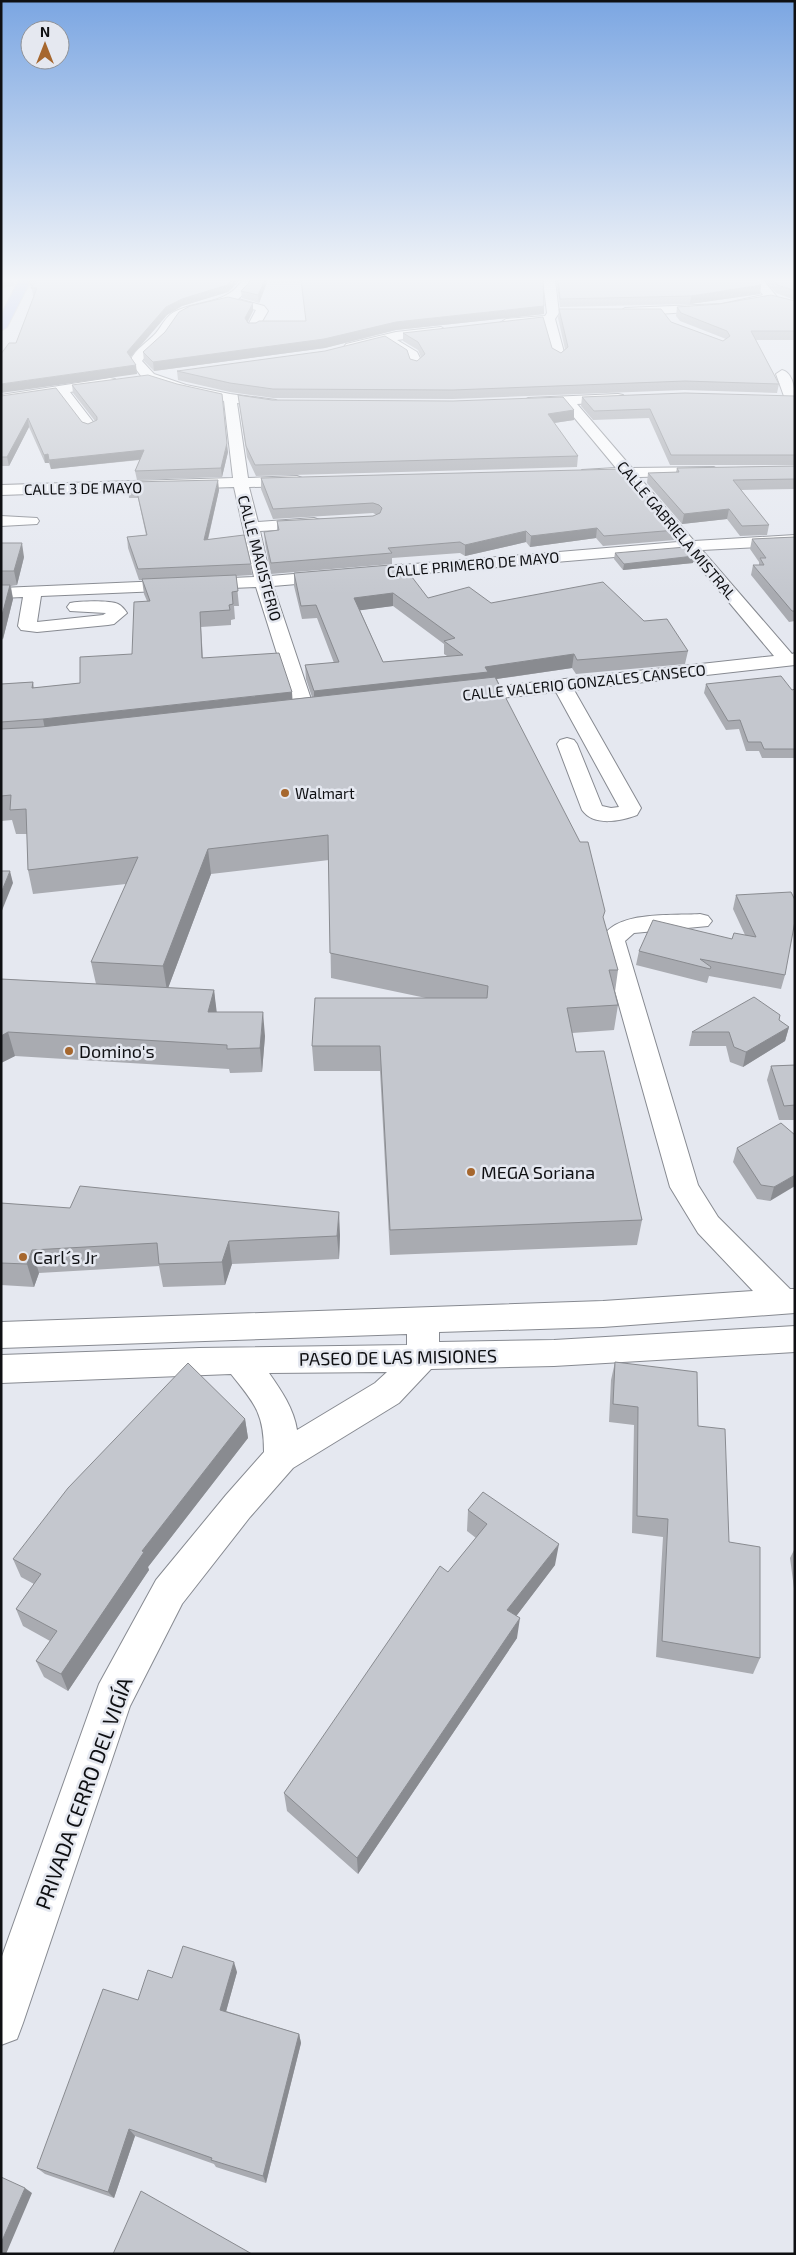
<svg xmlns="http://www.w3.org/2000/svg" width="796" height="2255" font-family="'Exo 2',sans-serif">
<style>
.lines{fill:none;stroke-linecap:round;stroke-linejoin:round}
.minor-tunnel{stroke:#c5c8cf;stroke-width:12;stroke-dasharray:12 6;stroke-linecap:butt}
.minor-casing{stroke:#878a91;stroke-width:2}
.major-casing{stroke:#c5c6c6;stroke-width:2}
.minor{fill:#fff;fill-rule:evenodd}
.major{fill:#a3b4f1;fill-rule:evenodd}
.wall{fill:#a9abb1;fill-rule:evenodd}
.shaded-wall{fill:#898b90}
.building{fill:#c4c7ce;stroke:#898b90;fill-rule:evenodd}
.poi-dot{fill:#a6672e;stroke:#e5e8f0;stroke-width:2}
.labels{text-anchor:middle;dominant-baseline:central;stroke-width:5;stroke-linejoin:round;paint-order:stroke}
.far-street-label{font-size:15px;fill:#0f1013;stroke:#e5e8f0}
.far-poi-label{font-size:15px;fill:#0f1013;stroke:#e5e8f0;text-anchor:start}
.poi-label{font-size:18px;fill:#0f1013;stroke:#e5e8f0;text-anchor:start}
.street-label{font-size:18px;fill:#0f1013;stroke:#e5e8f0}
.near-street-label{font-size:21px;fill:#0f1013;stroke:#e5e8f0}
</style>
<rect width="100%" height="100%" fill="#e5e8f0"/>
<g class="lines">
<!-- minor-tunnel -->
<path class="minor-tunnel" d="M1 282 14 280"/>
<defs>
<path id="minor" d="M242 280H253L247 291 238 299 264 306 268 311 257 330H249L247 327 256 310 229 303 190 313 176 322 164 339 148 353 142 361 154 374 186 385 230 394 276 400 283 404 276 408 237 403 248 478 297 476 302 478 305 481 302 484 297 486 249 487 258 522 314 518 320 520 322 523 320 526 314 528 260 531 270 576 678 542 624 477 582 476 580 473 582 470 616 468 563 404 528 406 521 402 528 398 618 394 623 395 625 398 623 401 577 404 632 468 714 467 721 471 714 475 639 477 694 541 795 535V545L702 550 792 654 795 653V665L574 690 641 808 637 815C621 821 594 827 582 810L557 744 560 740 567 738 574 740 577 744 602 806 611 808 619 807 556 692 466 702 459 700 456 696 459 692 466 690 774 656 686 551 273 586 316 714 313 718 306 720 299 718 296 714 256 587 41 596 37 622 103 615 106 613 70 611 67 607 70 603C79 601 110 600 118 604 122 606 125 610 127 613L114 624 108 625 37 632 21 630 18 626 23 597 1 598V588L254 577 234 487 1 495V485L233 478 224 401 178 391 144 380 130 361C136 348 147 343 156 333 162 326 165 317 174 312 197 300 228 305 242 280Z
M543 280H555L559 313 555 319 565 356 559 360 553 356 544 323 506 327 500 323 506 319 545 316 547 313Z
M752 280H763L777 297 775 299 722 310 625 316 619 312 625 308 722 304 763 295Z
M441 327 447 331 445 334 397 340 417 352 423 364 417 368 412 367 408 357 385 342 350 351 344 347 346 344 396 332Z
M782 370C794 373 795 392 795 402H787L785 399 776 374Z
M110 378 115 379 117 382 115 385 70 392 97 427 90 431 85 430 58 394 1 403V395Z
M1 516 37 518 39 521 37 524 1 526Z
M700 914 708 916 712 921 708 926 634 933 625 941 698 1185 718 1217 790 1289H795V1313L603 1327 439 1332V1342L554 1340 795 1326V1352L554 1366 431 1369 399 1403 293 1468 250 1517 182 1604 130 1706 23 2023 17 2039 1 2045V1959L99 1684 156 1580 226 1495 264 1452C264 1413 255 1404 231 1374L1 1383V1355L199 1348 407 1345V1334L1 1348V1322L603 1301 753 1291 698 1233 670 1187 601 941C612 910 672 916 700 914ZM387 1372 375 1383 297 1430C294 1409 281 1390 269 1373Z"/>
<path id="major" d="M19 280H31L7 327 1 331V315Z"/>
</defs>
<!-- minor casing -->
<use href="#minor" class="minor-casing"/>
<!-- major casing -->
<use href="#major" class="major-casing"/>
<!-- minor -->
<use href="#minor" class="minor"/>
<!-- major -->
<use href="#major" class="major"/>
</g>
<!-- wall -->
<path class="wall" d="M30 280H240L228 292 182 306 167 315 131 357 137 374 16 343 34 296H33L32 289H31L29 281Z
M251 280H268L259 303 242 298 241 291 248 284Z
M301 280H543L544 306V314L396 330 325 348 154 371 144 361 143 352 253 311 248 322V323L306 321Z
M556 280H757L761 285 760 294 690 304 560 307Z
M764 280H795V300L776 293Z
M795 301V340H756L779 384 777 393 684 390 453 399 273 398 230 392 178 380 177 371 410 359 417 361 421 357 418 350 403 341V333L552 348 561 353 565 349 558 318 559 309 671 322 723 341 726 339 680 321 676 316 677 307Z
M72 385 228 452 222 477 137 480 135 471 140 460 51 469 49 463H45L29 427 9 466H1V396L88 424 95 421 73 393Z
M238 395 272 400 574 410V420L554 423 578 456 577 467 256 476 247 457Z
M795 396V465H670L649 418 593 420 581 406 582 397Z
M795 466V489L741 490 769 525 767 535 740 536 727 519 682 524 647 483 648 473 676 472 677 468Z
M261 478 664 516V520L676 530 674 540 603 546 596 538 530 547 526 542 465 556 460 553 392 558V564L271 574 265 543 264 532 277 531V521L373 516 377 515 373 513 273 519 261 489Z
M130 482 219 490 208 540 251 564 252 575 236 576 239 606H234L235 619 231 620V625L201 627 203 658 292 692V699L312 697 306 679 305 665 334 663 317 618 302 619 294 586V573L428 598 491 603 644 621 688 651 685 664 576 674 572 668 497 679 604 921 618 970 615 992 618 1005 614 1030 572 1033 576 1052 642 1220 637 1245 390 1255 380 1071H314L312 1046 426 998 331 978 329 860 211 874 168 988 214 990 216 1012 265 1036 262 1072 230 1073 229 1069 15 1056 1 1063V979L96 984 91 962 126 884 33 894 28 870 27 834H16L12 820 1 821V684L33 682 34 688 80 683 132 654 147 601 144 594 142 580H139L128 548 127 537 146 535 138 498H129L128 487ZM393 606 444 644V654L447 656 383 662 360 610Z
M795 537V621L789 622 751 575 753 565H759V562L750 549 752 539Z
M1 543 24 557 17 585 11 586 13 599 3 639 1 640Z
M615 553 694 556 693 563 623 570 614 559Z
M706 684 792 690 795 689V758H762L759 751H746L739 729 726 730 704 693Z
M736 895 785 975 781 989 709 976 707 983 636 965 639 951 732 939 745 935 733 909Z
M779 1020 789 1027 785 1041 743 1067 730 1062 726 1046H689L692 1032Z
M795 1065V1120H779L767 1080 771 1066Z
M795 1135 770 1201 757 1199 733 1162 737 1148Z
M1 1202 2 1203 340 1235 339 1259 232 1264 225 1285 163 1287 159 1266 39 1273 34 1287 1 1285Z
M615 1362 698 1426 760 1658 753 1674 656 1657 663 1537 632 1533 634 1425 609 1422 611 1380Z
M245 1419 248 1438 148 1567 149 1570 68 1691 44 1677 36 1661 50 1641 23 1626 16 1609 34 1584 21 1577 13 1559Z
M468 1510 555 1565 516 1616 517 1638 358 1874 287 1811 284 1793 448 1572 476 1538 467 1531Z
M795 1548V1596L790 1558Z
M237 1972 226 2011 299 2034 301 2043 266 2183 216 2167 214 2164 135 2136 114 2198 45 2174 37 2168 138 2000 172 1978Z"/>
<!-- shaded-wall -->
<path class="shaded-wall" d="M232 280H240L228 292 182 306 167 315 128 360 127 352 166 307 182 299Z
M265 280H268L259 303 258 295Z
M761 285 760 294 690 304 691 296Z
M253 303V311L245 326V318Z
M544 306V314L396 330 325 348 154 371 153 362 396 322Z
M136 365 137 374 1 393V384Z
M574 410V420L547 424 548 414Z
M28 418 29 427 9 466 7 457Z
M227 443 228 452 222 477 221 468Z
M144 450 145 459 51 469 49 460Z
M48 454 49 463H45L44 455Z
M218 480 219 490 205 551 204 540Z
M729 509 727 519 682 524 684 514Z
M597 528 596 538 530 547 531 536Z
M526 531V542L465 556V545Z
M22 543 24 557 17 585 14 571Z
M694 556 693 563 623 570 624 564Z
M10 585 13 599 3 639 1 632V619Z
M393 593V606L355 611 354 598Z
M574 654 572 668 314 705V691Z
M292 692 293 707 46 735 43 719Z
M208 849 211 874 167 991 163 966Z
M10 871 13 883 1 913V893Z
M214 990 217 1014 208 1012Z
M263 1012 265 1036 262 1072 260 1048Z
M789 1027 785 1041 743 1067 746 1052Z
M8 1032 15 1056 1 1063V1036Z
M795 1175V1186L770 1201 774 1187Z
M339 1212 340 1235 339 1259 337 1236Z
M229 1241 232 1264 225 1285 222 1262Z
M32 1250 39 1273 34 1287 27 1264Z
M245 1419 248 1438 148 1567 149 1570 68 1691 61 1674 142 1551Z
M559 1544 555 1565 505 1631 507 1610Z
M520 1618 517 1638 358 1874 357 1858Z
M234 1962 237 1972 224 2019 220 2010Z
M299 2034 301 2043 266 2183 263 2176Z
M129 2129 135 2136 114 2198 108 2192Z
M25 2188 32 2193 6 2254H1V2243Z"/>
<!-- building -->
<path class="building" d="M30 280H232L227 285 182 299 166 307 127 352 136 365 1 384V354L9 343H16L37 288H31L36 281H29Z
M251 280H265L258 295 241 291 248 284Z
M301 280H543L544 306 396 322 324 339 153 362 143 352 165 332 179 312 190 306 228 297 253 303 245 318 248 323H256L259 321H306Z
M558 280H757L761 285 691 296 560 299Z
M773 280H795V291L778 285Z
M771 295 795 301V331H751L779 384 685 381 453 390 273 389 230 383 177 371 325 351 385 336 407 350 410 359 417 361 425 354 418 342 403 333 543 317 552 348 561 353 568 347 559 309H661L671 322 723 341 730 336 727 331 681 313 677 307 719 304Z
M148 375 177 384 222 394 227 443 221 468 135 471 144 450 49 460 48 454 44 455 28 418 7 457H1V396L56 388 82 422 88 424 97 420V417L72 385Z
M685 393 795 396V455H671L650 409 594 411 582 397Z
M238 395 272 400 453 401 563 397 574 410 548 414 578 456 255 465 246 446Z
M795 466V479L733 480 769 525 742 526 729 509 684 514 648 473 679 472 677 468Z
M621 469 627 473 664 516 659 517 676 530 604 536 597 528 531 536 526 531 465 545 460 542 388 548 392 553 271 563 264 532 279 530 277 521 373 516 380 513 382 508 379 505 373 503 273 509 261 478Z
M218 480 204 540 244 535 251 564 138 569 127 537 147 535 137 492 139 487H128L130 482Z
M795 537V611H792L753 565H764L760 558H766L752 539Z
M1 543H22L14 571H1Z
M686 547 694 556 624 564 615 553Z
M402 564 428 598 469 587 491 603 603 582 644 621 667 619 688 651 577 660 574 654 485 667 488 672 314 691 305 665 339 662 316 605 301 606 294 573ZM393 593 455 638 444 641 463 655 383 662 354 598Z
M236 575 238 591 232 592 233 604 229 605 230 610 200 612 202 658 279 653 292 692 43 719 1 722V684L33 682 32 688 80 683V657L132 654 134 602 150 601 142 579Z
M1 585H10L1 619Z
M781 676 792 690 795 689V749H764L761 742H748L740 720 728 721 706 684Z
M495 677 580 842H588L605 911 603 917 618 970H609L618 1005 567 1008 576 1052 604 1051 642 1220 390 1230 380 1046H312L315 998H487L488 986 330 953 328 835 208 849 163 966 91 962 138 857 28 870 26 809 10 810 11 795 1 796V729L41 727Z
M1 871H10L1 893Z
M791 892 795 900V921L785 975 700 959 711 967 710 969 639 951 653 920 732 939 734 933 756 937 736 895Z
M1 979 214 990 208 1012H263L260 1048 227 1049V1045L8 1032 1 1036Z
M754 997 780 1015 779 1020 789 1027 746 1052 734 1047 729 1032H692Z
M795 1065V1105L784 1106 771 1066Z
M781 1123 795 1135V1175L774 1187 761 1185 737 1148Z
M80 1186 339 1212 337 1236 229 1241 222 1262 159 1264 157 1243 32 1250 27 1264 1 1263V1203L70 1208Z
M615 1362 697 1372 698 1426 725 1429 729 1542 760 1547V1658L662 1641 668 1519 637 1516 638 1407 613 1404Z
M188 1363 245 1419 142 1551 144 1552 61 1674 36 1661 57 1631 16 1609 41 1574 13 1559 68 1488Z
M483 1492 559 1544 507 1610 520 1618 357 1858 284 1793 440 1566 448 1572 487 1524 468 1510Z
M183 1946 234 1962 220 2010 299 2034 263 2176 211 2160 212 2158 129 2129 108 2192 37 2168 103 1989 138 2000 148 1970 172 1978Z
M1 2177 25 2188 1 2243Z
M141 2191 252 2254H113Z"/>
<!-- sky -->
<linearGradient id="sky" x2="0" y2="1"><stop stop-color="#7ba6e2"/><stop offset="0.47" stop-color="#f3f5f8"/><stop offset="1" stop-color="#f3f5f8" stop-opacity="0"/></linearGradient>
<rect width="796" height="595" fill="url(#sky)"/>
<!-- markers -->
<g class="poi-dot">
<circle cx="285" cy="793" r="5"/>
<circle cx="69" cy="1051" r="5"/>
<circle cx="471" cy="1172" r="5"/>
<circle cx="23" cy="1257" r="5"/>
</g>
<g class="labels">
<!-- far-street labels -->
<g class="far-street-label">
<text transform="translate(83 488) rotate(-1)">CALLE 3 DE MAYO</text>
<text transform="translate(677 530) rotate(50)">CALLE GABRIELA MISTRAL</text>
<text transform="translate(260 558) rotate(75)">CALLE MAGISTERIO</text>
<text transform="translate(473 564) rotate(-5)">CALLE PRIMERO DE MAYO</text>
<text transform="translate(584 682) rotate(-6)">CALLE VALERIO GONZALES CANSECO</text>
</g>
<!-- far-poi labels -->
<g class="far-poi-label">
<text x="295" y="793">Walmart</text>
</g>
<!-- poi labels -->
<g class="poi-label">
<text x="79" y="1051">Domino's</text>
<text x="481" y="1172">MEGA Soriana</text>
<text x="33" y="1257">Carl´s Jr</text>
</g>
<!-- street labels -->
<g class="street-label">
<text transform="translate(398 1357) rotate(-1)">PASEO DE LAS MISIONES</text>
</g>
<!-- near-street labels -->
<g class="near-street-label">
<text transform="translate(83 1793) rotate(-70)">PRIVADA CERRO DEL VIGÍA</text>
</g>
</g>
<!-- border -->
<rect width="796" height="2255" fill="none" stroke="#0f1013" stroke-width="5"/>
<!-- north arrow -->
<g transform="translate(45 45)"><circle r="24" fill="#e5e8f0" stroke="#8f9298"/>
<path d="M0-4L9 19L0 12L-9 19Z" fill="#a6672e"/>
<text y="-8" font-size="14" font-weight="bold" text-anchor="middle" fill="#0f1013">N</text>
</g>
</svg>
